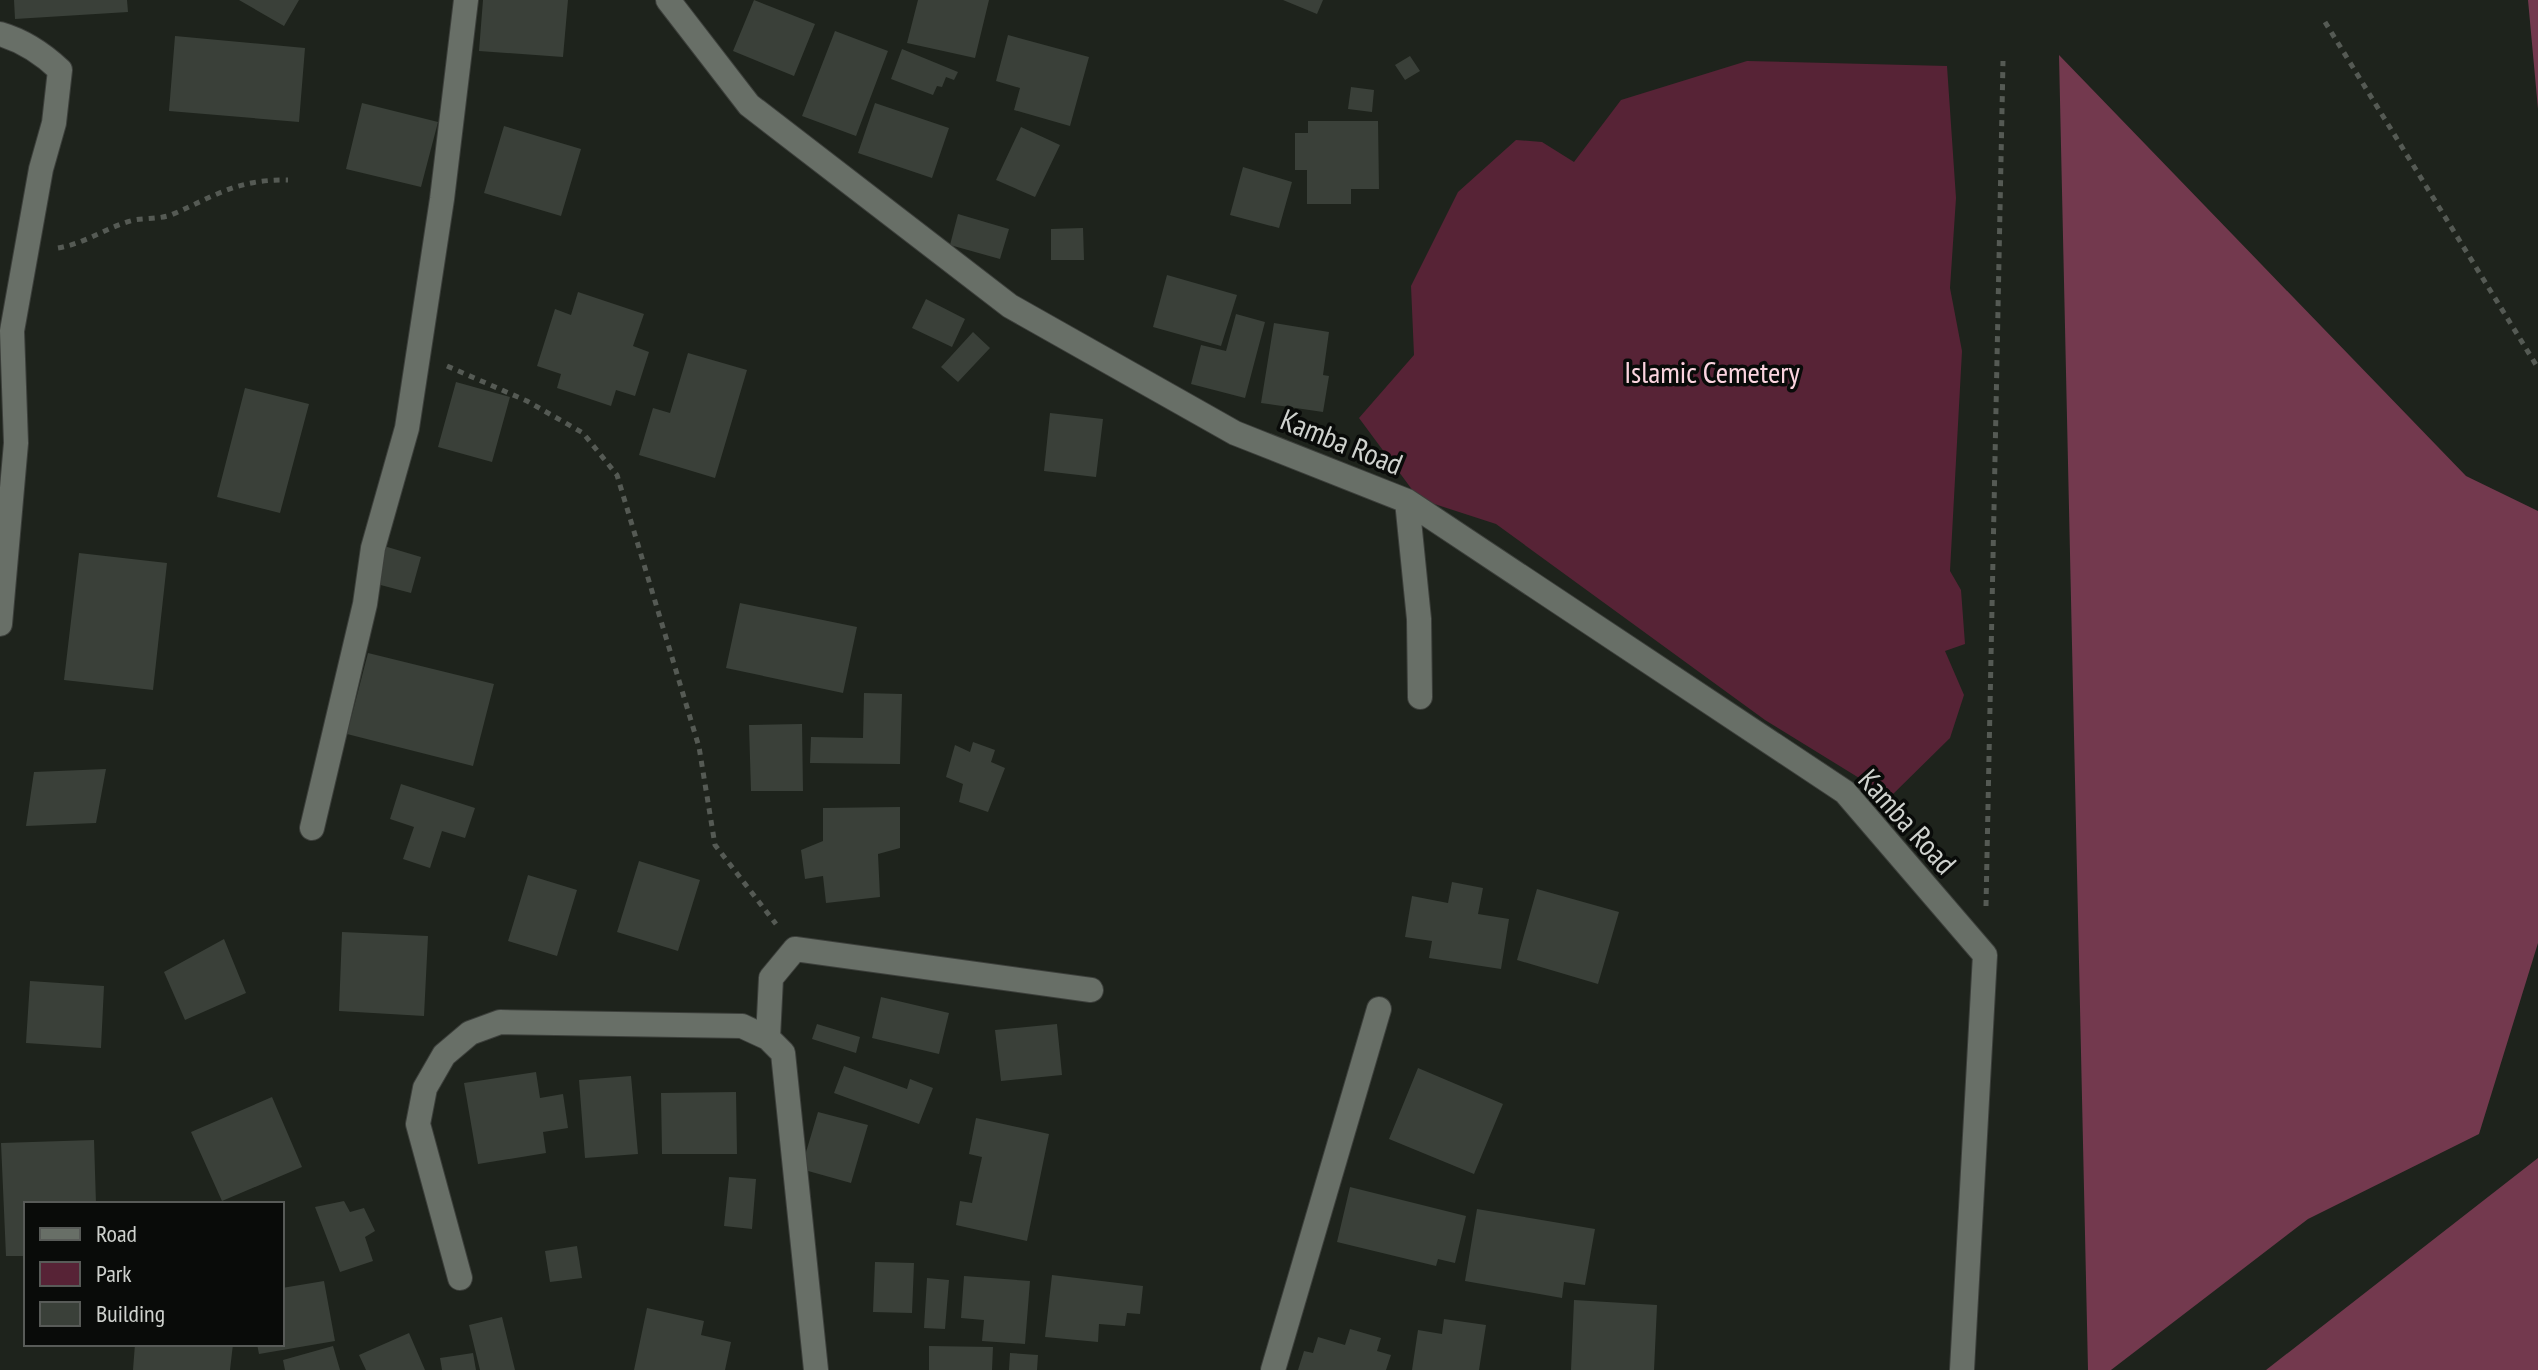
<svg xmlns="http://www.w3.org/2000/svg" width="2538" height="1370" font-family="'PT Sans Narrow',sans-serif">
<style>
.green{fill:#572336}
.forest{fill:#73394e}
.building{fill:#3a4039}
.lines{fill:none;stroke-linecap:round;stroke-linejoin:round}
.street-casing{stroke:#3c3f3b;stroke-width:26}
.path{stroke:#555a54;stroke-width:5;stroke-dasharray:6 6;stroke-linecap:butt}
.street{stroke:#686f67;stroke-width:24}
.labels{text-anchor:middle;dominant-baseline:central;stroke-width:7;stroke-linejoin:round;paint-order:stroke}
.park-label{font-size:30px;fill:#fbd4df;stroke:#090b09}
.street-label{font-size:30px;fill:#cfd2ce;stroke:#090b09}
</style>
<rect width="100%" height="100%" fill="#1e231c"/>
<!-- green -->
<path class="green" d="M1747 61 1947 66 1956 198 1950 288 1962 351 1950 571 1961 590 1965 644 1945 651 1964 695 1950 738 1890 797 1765 720 1496 524 1419 499 1359 418 1414 355 1411 286 1458 192 1516 140 1542 142 1574 162 1621 100Z"/>
<!-- forest -->
<path class="forest" d="M2528 0H2538V109Z
M2059 55 2466 476 2538 511V943L2479 1134 2308 1219 2111 1370H2088Z
M2538 1158V1370H2266Z"/>
<!-- building -->
<path class="building" d="M14 0H127L128 12 15 19Z
M239 0H299L284 26Z
M483 0H568L563 57 479 51Z
M754 0 815 24 794 76 733 51Z
M918 0H989L975 58 907 43Z
M1283 0H1323L1317 14Z
M835 31 888 51 856 136 802 116Z
M1008 35 1089 57 1070 126 1014 110 1020 88 996 81Z
M175 36 305 48 299 122 169 111Z
M902 49 958 72 954 80 946 77 942 87 937 86 933 95 891 79Z
M1410 56 1420 71 1405 80 1395 65Z
M1351 87 1374 90 1372 112 1348 109Z
M362 103 438 122 421 187 346 169Z
M875 103 949 128 932 178 858 153Z
M1308 121H1378L1379 189H1351V204H1307V170H1295V133H1308Z
M504 126 581 149 561 216 484 193Z
M1021 127 1060 145 1035 197 996 180Z
M1243 167 1292 182 1279 228 1230 215Z
M958 214 1009 229 1000 259 950 245Z
M1083 228 1084 260H1051V229Z
M1167 275 1237 295 1221 346 1153 327Z
M578 292 644 314 633 346 649 352 635 396 616 390 611 406 557 388 561 374 537 366 555 309 571 315Z
M926 299 965 319 952 347 912 328Z
M1236 314 1265 322 1245 398 1191 384 1201 345 1226 351Z
M1274 323 1329 332 1323 375 1329 376 1323 412 1261 403Z
M973 332 990 348 958 382 941 367Z
M688 353 747 370 715 478 639 455 653 408 670 413Z
M456 382 510 397 492 462 438 447Z
M245 388 309 404 280 513 217 497Z
M1050 413 1103 419 1096 477 1044 471Z
M384 546 421 557 411 593 373 583Z
M79 553 167 563 153 690 64 680Z
M740 603 857 627 843 693 726 668Z
M368 653 494 684 473 766 347 734Z
M864 693 902 694 900 764 810 763 811 737 863 738Z
M802 724 803 791H751L749 725Z
M973 742 995 750 991 762 1005 768 988 812 959 802 963 784 946 777 955 745 970 752Z
M106 769 96 823 26 826 34 772Z
M401 784 475 808 465 838 442 831 430 868 403 859 414 827 390 819Z
M900 807V848L878 854 880 897 826 903 823 876 805 879 801 850 823 841V808Z
M639 861 700 880 678 951 617 932Z
M528 875 577 890 557 956 508 941Z
M1452 882 1483 888 1478 914 1509 919 1501 969 1429 958 1432 941 1405 937 1412 896 1448 903Z
M1537 889 1619 912 1598 984 1517 960Z
M342 932 428 936 424 1016 339 1011Z
M224 939 246 993 185 1020 164 972Z
M30 981 104 986 101 1048 26 1043Z
M881 997 949 1013 939 1054 872 1038Z
M817 1024 860 1037 856 1053 812 1039Z
M1057 1024 1062 1075 1001 1081 995 1030Z
M844 1066 907 1089 910 1079 933 1088 919 1124 834 1093Z
M1418 1068 1503 1104 1474 1174 1389 1139Z
M536 1072 540 1098 563 1094 568 1128 543 1132 546 1153 478 1164 464 1083Z
M631 1076 638 1154 585 1158 579 1080Z
M736 1092 737 1154H662L661 1093Z
M272 1097 302 1167 222 1201 191 1132Z
M818 1112 868 1125 851 1183 801 1169Z
M976 1118 1049 1134 1027 1241 956 1225 960 1201 972 1203 982 1157 969 1154Z
M94 1140 96 1204H26V1256H6L1 1143Z
M729 1177 756 1179 752 1229 724 1226Z
M1350 1187 1466 1216 1455 1263 1438 1259 1436 1266 1337 1242Z
M344 1201 350 1212 364 1208 375 1231 365 1237 373 1261 340 1272 315 1207Z
M1477 1209 1595 1229 1585 1285 1564 1282 1562 1298 1465 1281Z
M577 1246 582 1278 550 1282 545 1251Z
M875 1262 914 1263 912 1313 873 1312Z
M1052 1275 1143 1286 1140 1314 1127 1313 1125 1326 1099 1324 1098 1342 1045 1337Z
M964 1276 1030 1281 1025 1344 982 1341 984 1320 961 1318Z
M927 1278 949 1280 945 1329 924 1328Z
M324 1281 335 1341 259 1354 257 1344H282V1288Z
M1574 1300 1657 1305 1654 1370H1571Z
M647 1308 704 1321 701 1335 731 1342 725 1370H634Z
M502 1317 515 1370H480L469 1325Z
M1444 1319 1486 1325 1479 1370H1412L1418 1330 1442 1334Z
M1350 1329 1381 1338 1377 1351 1391 1355 1386 1370H1298L1304 1351 1313 1353 1318 1337 1345 1345Z
M409 1333 425 1370H366L359 1355Z
M135 1344H233L230 1370H133Z
M333 1346 340 1370H285L283 1360Z
M929 1346 993 1347 992 1370H929Z
M473 1353 476 1370H442L440 1358Z
M1010 1353 1038 1355 1037 1370H1009Z"/>
<g class="lines">
<defs>
<path id="street" d="M668 0 749 105 1010 306 1235 433 1407 501 1845 792 1985 955 1962 1370
M0 34C24 41 42 53 60 70L54 123 41 169 12 331 16 443 0 624
M1407 501 1419 619 1420 697
M312 828 365 604 373 548 407 428 442 199 466 0
M768 1038 771 978 795 949 1091 990
M460 1278 418 1124 425 1088 444 1055 470 1033 500 1022 742 1026 768 1038 783 1053 816 1370
M1273 1370 1379 1009"/>
</defs>
<!-- street casing -->
<use href="#street" class="street-casing"/>
<!-- path -->
<path class="path" d="M2325 22 2538 368
M58 248C87 243 109 226 134 220 146 218 159 219 171 215 215 196 237 179 288 180
M447 366 527 401 583 433 617 475 699 747 715 845 776 924
M1986 906 2003 61"/>
<!-- street -->
<use href="#street" class="street"/>
</g>
<g class="labels">
<!-- park labels -->
<g class="park-label">
<text x="1712" y="371">Islamic Cemetery</text>
</g>
<!-- street labels -->
<g class="street-label">
<text transform="translate(1342 441) rotate(22)">Kamba Road</text>
<text transform="translate(1908 821) rotate(48)">Kamba Road</text>
</g>
</g>
<!-- legend -->
<rect x="24" y="1202" width="260" height="144" fill="#090b09" stroke="#585b58" stroke-width="2"/>
<rect x="40" y="1228" width="40" height="12" fill="#686f67" stroke="#585b58" stroke-width="2"/>
<text x="96" y="1242" font-size="24" fill="#cfd2ce">Road</text>
<rect x="40" y="1262" width="40" height="24" fill="#572336" stroke="#585b58" stroke-width="2"/>
<text x="96" y="1282" font-size="24" fill="#cfd2ce">Park</text>
<rect x="40" y="1302" width="40" height="24" fill="#3a4039" stroke="#585b58" stroke-width="2"/>
<text x="96" y="1322" font-size="24" fill="#cfd2ce">Building</text>
</svg>
